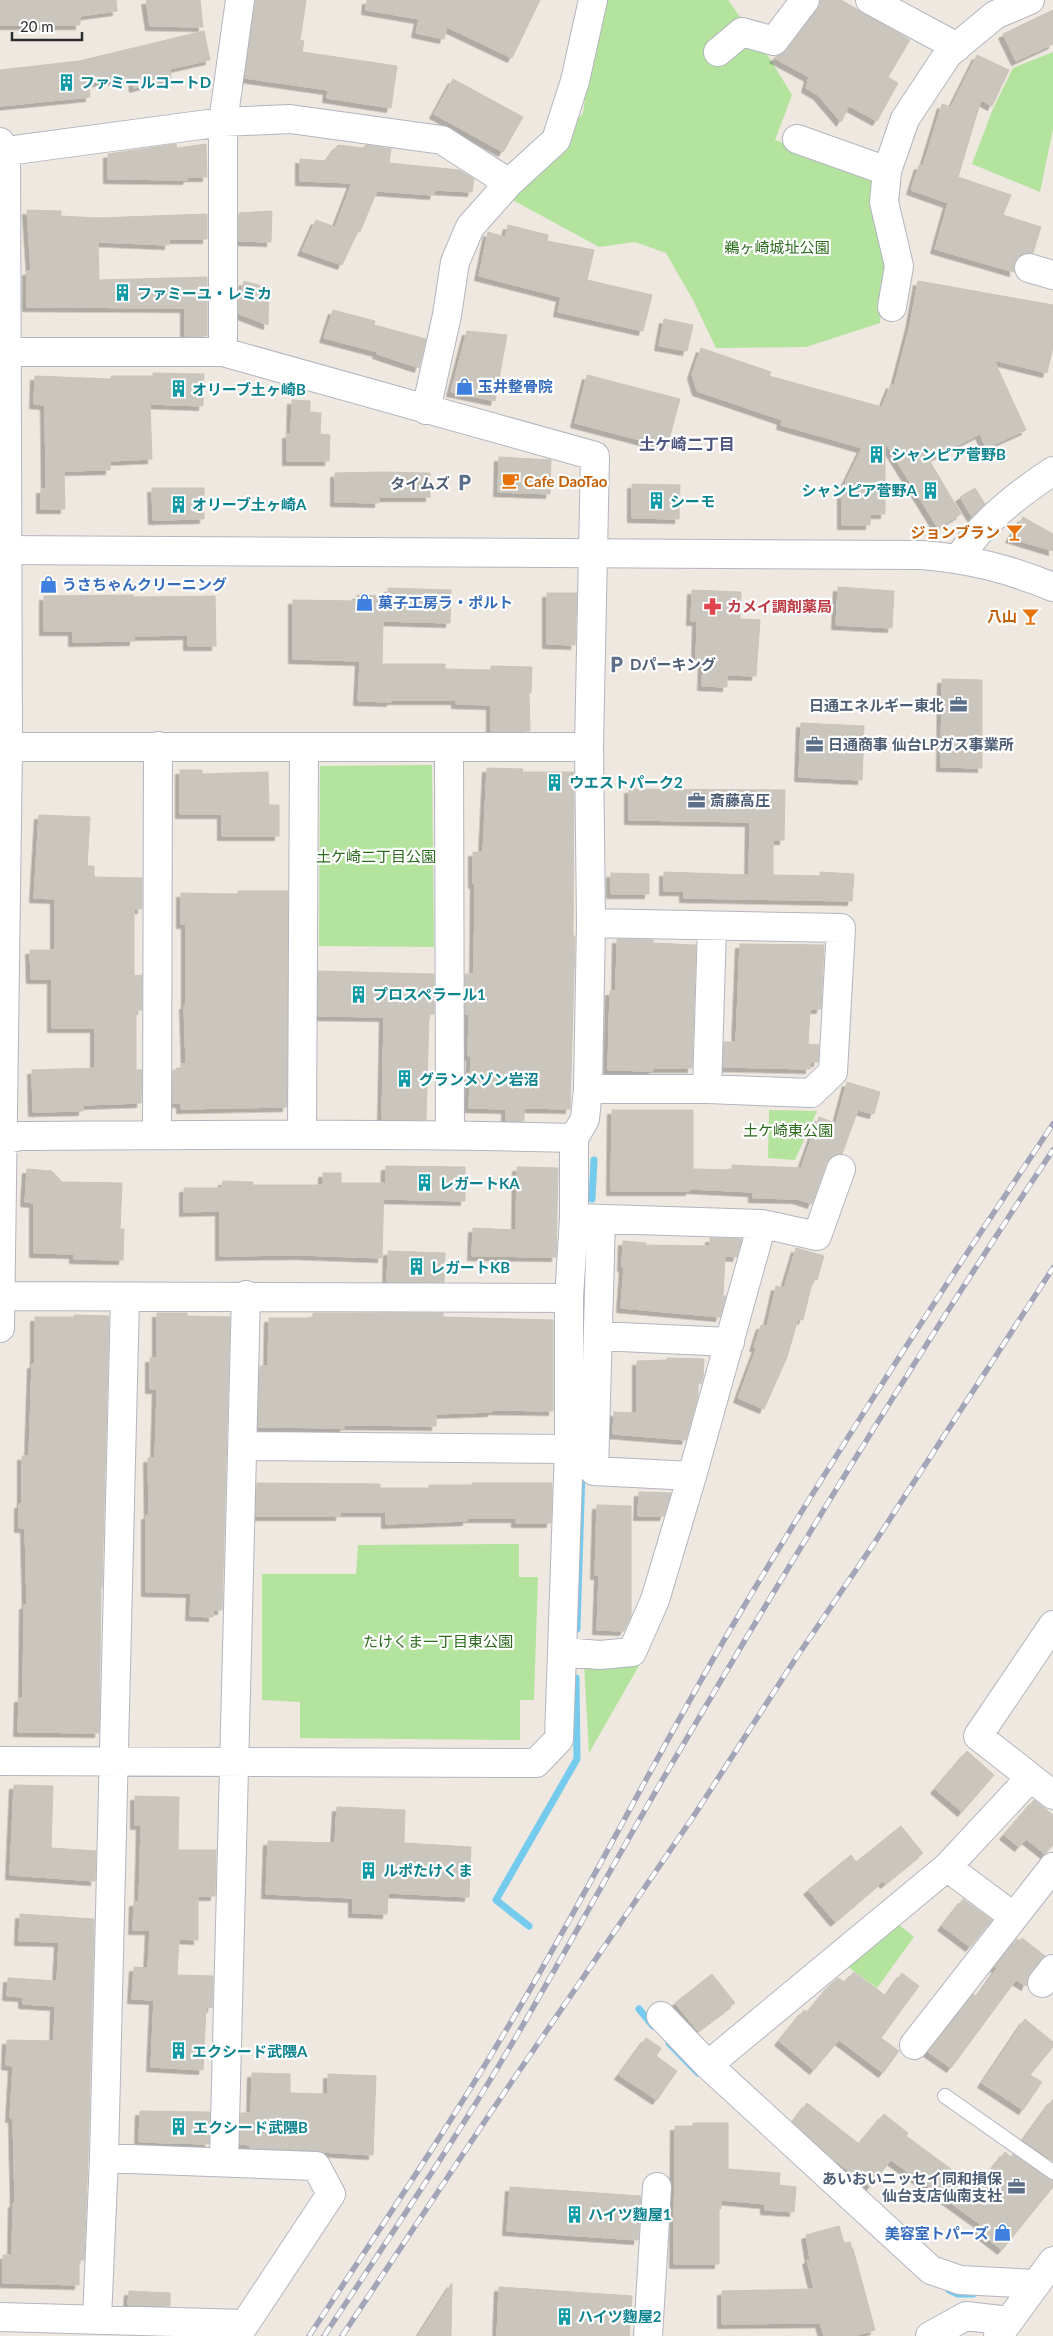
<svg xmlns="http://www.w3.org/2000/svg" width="1053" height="2336" font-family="Lato,'Noto Sans JP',sans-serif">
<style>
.green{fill:#b3e39d}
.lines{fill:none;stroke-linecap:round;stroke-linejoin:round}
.stream{stroke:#75cbee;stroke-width:7}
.building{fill:#cac6be;stroke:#cac4b9;filter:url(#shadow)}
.lane-casing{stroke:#b3b5c0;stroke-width:16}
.street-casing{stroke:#b3b5c0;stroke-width:30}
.secondary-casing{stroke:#b3b5c0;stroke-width:30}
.lane{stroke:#fff;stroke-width:14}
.street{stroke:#fff;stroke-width:28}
.secondary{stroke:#fff;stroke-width:28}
.rail-casing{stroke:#a2a4b7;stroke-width:5.5}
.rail{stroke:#fff;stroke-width:4;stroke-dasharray:11;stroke-linecap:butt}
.labels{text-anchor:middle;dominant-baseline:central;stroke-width:4.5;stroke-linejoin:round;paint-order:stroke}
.culture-label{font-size:15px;font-weight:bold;fill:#0d838f;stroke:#fff;text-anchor:start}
.park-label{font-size:15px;fill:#2a6b1c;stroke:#fff}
.shop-label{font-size:15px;font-weight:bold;fill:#366cbe;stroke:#fff;text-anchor:start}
.food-label{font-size:15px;font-weight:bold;fill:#c56008;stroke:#fff;text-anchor:end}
.service-label{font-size:15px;font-weight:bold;fill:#4e5e75;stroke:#fff;text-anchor:end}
.health-label{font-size:15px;font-weight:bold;fill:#be3a42;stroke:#fff;text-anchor:start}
.neighbourhood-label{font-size:16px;font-weight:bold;fill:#4d547e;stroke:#fff}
</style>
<defs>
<filter id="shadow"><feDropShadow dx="-4.5" dy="4.5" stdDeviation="0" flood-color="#0004"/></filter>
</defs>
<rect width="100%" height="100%" fill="#eee8e0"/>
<!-- green -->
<path class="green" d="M599 0H728L770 59 792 95 775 140 875 176 885 267 880 323 806 347 716 348 693 300 666 253 635 242 599 247 509 198 583 113Z
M1053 52V129L1040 192 972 164 992 111 1013 68Z
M432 765 434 947 319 946 320 766Z
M769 1110 817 1111 795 1160 768 1158Z
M519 1544V1577H538L534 1700H520V1740L300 1738V1702L262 1700V1574H356L358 1545Z
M584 1664H640L589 1753Z
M893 1920 914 1937 877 1988 840 1961Z"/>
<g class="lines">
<!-- stream -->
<path class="stream" d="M592 1199 594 1160
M577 1629 582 1470
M529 1926 496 1900 577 1759 576 1678
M639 2009 653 2026
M669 2043 698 2073
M949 2290 958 2294H973"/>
</g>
<!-- building -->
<path class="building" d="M0 0H116L117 11 80 16V25H0Z
M146 0H200L203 27 150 26Z
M255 0H306L300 40 304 41 302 52 397 66 391 108 327 98 328 90 245 78Z
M367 0H540L512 58 447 27 444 39 416 33 419 19 366 10Z
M820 0H841L910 40 888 77 898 83 877 121 849 106 841 122 818 95 806 88 809 77 774 58 786 50 817 9Z
M1053 10V44L1016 61 1003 34Z
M204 31 210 60 170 69 171 78 134 88 133 78 89 83 90 97 0 106V70L79 61Z
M977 55 1009 70 992 106 981 100 958 177 1011 195 1003 215 1041 227 1033 253 1022 254 1018 257 1014 264V272L935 249 948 203 911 190 919 165 923 166 942 104 951 107Z
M453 79 523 117 503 152 434 114Z
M176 144 177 148 206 144 207 177H188L187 180 108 179V154Z
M338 145 363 148 366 145 391 149 389 163 459 170 474 179 472 192 435 190 434 195 377 191 360 232 358 231 342 265 302 251 316 220 335 227 352 183 300 181V159L326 161Z
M27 210 61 211V216L97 218 207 214V239H169V245L98 242 99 280 207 277V336H185V308L27 307V271H31Z
M272 211 271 242 239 241V213Z
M508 225 548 235 547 241 594 250 587 280 652 295 643 331 558 312 561 297 479 276 488 232 505 237Z
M244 281 269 288 268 325 239 314V299Z
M918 281 1053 305V347L1047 373 994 360 1026 430 986 448 980 434 929 460 961 514 938 528 885 442V514H870V525H842V494H846V481L862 448 781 425 782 420 697 391 692 374 701 348 771 372 769 376 882 407 891 384 894 386 910 325Z
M333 310 375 321 374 325 426 339 419 368 377 354 378 352 324 338Z
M664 319 693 325 687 351 659 346Z
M467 331 507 335 495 401 451 392Z
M153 373 204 374 203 406 150 404 152 459 110 461V470L64 471 65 509H41V489H46L45 405 34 404 35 376 111 379V376H153Z
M587 375 680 399 667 447 575 423Z
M292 400 310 401V412L321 413 320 434 330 435 329 461H287V434H291Z
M499 457 551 460 550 494 498 492Z
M383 472 430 473V497H379V503L335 502V473Z
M632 484 680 485 679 519 632 518Z
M152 488H204V519L153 520Z
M975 488 985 504 972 517 960 497Z
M1023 517 1053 534V551L1010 538Z
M838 587 894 591 892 628 836 625Z
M388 588 451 590 450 623 383 621 382 664H445V669L491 670V666L532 667 531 693H529L530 731H491V705L456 704V700H391V702L358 701 360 661 293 659V600L357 601V595L388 596Z
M692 590 741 592 740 619 760 620 756 676 727 675V687L702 686 703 662H696L697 621H691Z
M547 593H577L575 645 547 644Z
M133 595V597L215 596 216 646H188V635L134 636V641L73 642V631H44V596Z
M942 679 982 680V768L941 767Z
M801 723 864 726 862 780 799 777Z
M487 768 523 769 522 772H574L573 936H575L570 1109 524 1108V1121H506V1109L469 1108 471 1056H468L469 1014H465V974H474L475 884H473V852H483Z
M180 770H202V774L268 772 269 805H279V836H222V814H180Z
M629 789 785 790 784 840H773V875L820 876V872L854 874 852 901 684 898V891H664V872L749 875 750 822 629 820Z
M39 815 90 817 87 866H94V877L142 878V909H134V976L142 975V1010H136V1070H142L141 1103 83 1105V1111L33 1112 32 1070 95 1068V1028H52V979H31L30 950H55V899L34 898Z
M611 873 649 874V894H611Z
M238 891H288L287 1107 181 1109V1103H173V1070H181V1064H186L184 1005H186V924H181V893L238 894Z
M617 939 653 940V943L696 945 692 1068H653V1071L608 1070 610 991H616Z
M740 944 824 945 821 1009H810L808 1044 819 1045 818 1062H810V1069L723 1067 724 1042H736Z
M318 971 434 974V1014H429L426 1120 382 1119 384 1017 318 1016Z
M847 1082 880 1092 874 1114 858 1110 842 1154 831 1157 826 1164 812 1204 797 1199 753 1198V1192L690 1189V1191H611L612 1110H693V1169L732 1170V1165L801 1168 819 1117 836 1123Z
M386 1166 465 1167V1201L385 1199Z
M517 1167 558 1168 556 1257 472 1256 473 1228 516 1230Z
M27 1169 52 1171 62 1182 122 1183 120 1229H124L123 1260 74 1259V1254L34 1253V1203L25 1202Z
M323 1173H341V1183H384L382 1258 301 1255 220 1256V1211L184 1212V1188H222L223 1181 253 1182V1185H323Z
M710 1238 742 1239 737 1257 725 1256 723 1296H726L720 1317 621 1308 624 1267H622L623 1241 646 1243 645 1245 710 1246Z
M796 1248 824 1256 817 1280 813 1279 803 1320 798 1319 787 1357 764 1409 738 1398 757 1347H754L761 1325 767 1326 776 1286 784 1288Z
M388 1251 445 1253 444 1282H387Z
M157 1313H187V1316L230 1317 222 1610H213V1617L190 1616 191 1593 146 1592V1515H149L148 1458H155L157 1389H150V1358H157Z
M313 1313H443V1317L553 1320V1411L492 1410V1412L436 1414V1426L344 1425V1428L258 1427 260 1366H268L269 1318H313Z
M74 1315 109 1316 102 1587H101L99 1733 18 1732 19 1698H23L24 1605H27L25 1528H19V1504H22V1456H29L32 1364H35V1317H74Z
M667 1358 704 1359 703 1377 701 1384 698 1382V1396L686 1440 613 1434 614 1412 637 1413V1361L667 1360Z
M257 1483 380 1484V1488H429V1485H472V1483H552L551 1523H516V1518H467V1521L386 1524V1512H340V1516H256Z
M639 1492 671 1493 664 1516H638Z
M597 1505 631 1506V1616L624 1631 597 1630 599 1575H595Z
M967 1751 994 1775 962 1812 935 1789Z
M14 1785 53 1786 51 1848 96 1851 95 1881 10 1875Z
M135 1796 179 1797 178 1850H216L215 1896H198V1940L179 1939 177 1975 213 1976 212 2008 206 2007 203 2070 151 2067 154 2000 132 1999 134 1967 148 1968 150 1930H133L134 1902H139L141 1825H135Z
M1034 1800 1053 1815V1845L1045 1854 1026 1839 1019 1847 1004 1835Z
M337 1807 405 1810 404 1843 471 1847 469 1897 388 1893 387 1914 353 1913V1898L266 1894 268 1841 335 1843Z
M901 1826 923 1853 885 1884 883 1881 835 1922 808 1890 851 1855 856 1862Z
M963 1899 992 1920 970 1947 942 1926Z
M20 1914 94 1919 88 2157 84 2260H79V2285L3 2283V2255H12L13 2203H15L13 2118H10L13 2066 6 2065 7 2040 54 2041 55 2006 23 2004V1997L7 1996 8 1978 57 1981 59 1942 19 1941Z
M1022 1938 1045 1956 1030 1973 1026 1986 1016 1980 951 2068 928 2052 973 1994 977 1997 997 1968 995 1967 1017 1939 1020 1941Z
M854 1972 886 1996 902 1973 919 1986 881 2038 899 2051 883 2073 839 2040 814 2070 779 2041 804 2010 808 2012 830 1985 838 1978 844 1982Z
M712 1974 735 2003 698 2031 675 2003Z
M1025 2019 1053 2042V2047L1030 2075 1042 2082 1023 2110 982 2083Z
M646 2038 661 2048 656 2056 677 2071 657 2100 619 2075Z
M252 2073 290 2074V2093L328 2094V2074L376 2076 373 2155 250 2148V2145L240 2144 241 2113H251Z
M1053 2099V2161L1023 2140Z
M807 2103 859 2144 884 2114 908 2133 906 2136 977 2188 1005 2152 1011 2157 1013 2154 1053 2181V2187L1002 2250 975 2229 980 2224 891 2160 870 2187 833 2159 793 2122Z
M140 2111 210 2112 209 2144 139 2142Z
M693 2123H728V2169L780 2173 779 2185 796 2187 794 2212 765 2210V2204L721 2200V2209H719V2264H674L675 2126H693Z
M510 2187 641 2196 638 2240 507 2231Z
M839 2226 844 2243 850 2242 852 2249H853L875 2330 854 2336H824L820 2323 722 2324V2291L814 2289 807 2260 810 2259 806 2235Z
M452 2283 451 2336H418Z
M499 2287 632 2296 629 2336H497Z
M129 2291 170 2293V2306L128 2305Z"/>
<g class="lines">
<defs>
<path id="lane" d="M945 2096 1053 2172"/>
<path id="street" d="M870 0 957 47
M718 52 742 32 774 41 805 0
M797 139 887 171
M0 142 6 152 8 747 0 1328
M0 152 223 122 290 119 442 140 509 183
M1029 268 1053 275
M892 307 899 266 884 202 887 171 905 119 948 54 995 15 1030 0
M0 352H223L595 456 589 747 591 923 588 1089 585 1119 574 1138V1218L569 1298V1449L559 1739 536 1763 0 1761
M223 352V122L240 0
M426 410 447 315 455 262 470 227 509 183 556 140 575 81 593 0
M959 558C983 521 1017 495 1053 471
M0 747H589
M449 748 450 1134
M588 1089H707L811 1093 833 1072 841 928 591 923
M707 1089 712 927
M302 1134 304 748
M157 1135 158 746
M0 1141 20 1136C205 1135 389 1133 574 1138
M601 1219 594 1471 692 1476
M762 1224 817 1236 841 1169
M0 1296 569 1298
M598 1336 730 1342
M243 1446 569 1449
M1053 1625 978 1736 1053 1795
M563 1652 600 1655 632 1652 655 1600 692 1476 762 1224 574 1218
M1030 1778 947 1867 708 2065 931 2270 960 2280 1036 2284
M947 1867 1014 1917 1053 1867
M1042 1983 1053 1969
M661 2016 708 2065
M914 2045 1014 1917
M104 2158 316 2166 331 2194 237 2336
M224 2162 246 1295
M0 2317 245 2324
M97 2319 104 2158 125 1298
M648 2336 657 2187
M930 2336 966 2316 1009 2321"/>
<path id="secondary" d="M0 550 922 555C970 559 1009 569 1053 587
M998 2336 1053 2261"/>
</defs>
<!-- lane casing -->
<use href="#lane" class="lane-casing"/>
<!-- street casing -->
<use href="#street" class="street-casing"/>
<!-- secondary casing -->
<use href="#secondary" class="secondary-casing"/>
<!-- lane -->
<use href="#lane" class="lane"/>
<!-- street -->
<use href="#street" class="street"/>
<!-- secondary -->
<use href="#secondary" class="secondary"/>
<defs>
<path id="rail" d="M309 2336C384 2223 460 2110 528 1993 600 1869 664 1741 737 1618 837 1450 944 1286 1053 1124
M324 2336C372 2264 420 2192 466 2119 542 1999 607 1872 680 1750 799 1547 922 1346 1053 1150
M342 2336 489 2115 693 1817 794 1661 875 1542 1053 1268"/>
</defs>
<!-- rail casing -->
<use href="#rail" class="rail-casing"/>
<!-- rail -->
<use href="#rail" class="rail"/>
</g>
<!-- icons -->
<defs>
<symbol id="building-bare" viewBox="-9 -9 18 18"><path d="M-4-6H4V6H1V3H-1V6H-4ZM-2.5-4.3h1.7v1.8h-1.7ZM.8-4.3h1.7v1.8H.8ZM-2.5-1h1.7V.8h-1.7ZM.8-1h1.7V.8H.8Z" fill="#0f9aa8" stroke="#fff" stroke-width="2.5" paint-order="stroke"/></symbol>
<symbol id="shop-bare" viewBox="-9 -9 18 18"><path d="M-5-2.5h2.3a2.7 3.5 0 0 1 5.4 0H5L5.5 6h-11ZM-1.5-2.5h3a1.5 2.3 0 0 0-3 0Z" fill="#3f7fe0" stroke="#fff" stroke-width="2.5" paint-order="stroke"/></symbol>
<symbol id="cafe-bare" viewBox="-9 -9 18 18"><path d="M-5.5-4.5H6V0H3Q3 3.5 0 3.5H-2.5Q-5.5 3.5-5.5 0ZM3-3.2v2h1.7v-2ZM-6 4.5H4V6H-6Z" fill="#e8710a" stroke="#fff" stroke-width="2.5" paint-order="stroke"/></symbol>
<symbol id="parking-bare" viewBox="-9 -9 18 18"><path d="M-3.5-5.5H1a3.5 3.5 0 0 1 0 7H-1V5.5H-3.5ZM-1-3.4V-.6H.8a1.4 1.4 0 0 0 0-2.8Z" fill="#5c6f8a" stroke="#fff" stroke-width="2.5" paint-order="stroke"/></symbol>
<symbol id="bar-bare" viewBox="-9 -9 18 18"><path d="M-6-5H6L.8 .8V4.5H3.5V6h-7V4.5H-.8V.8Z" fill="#e8710a" stroke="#fff" stroke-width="2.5" paint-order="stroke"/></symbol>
<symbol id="pharmacy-bare" viewBox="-9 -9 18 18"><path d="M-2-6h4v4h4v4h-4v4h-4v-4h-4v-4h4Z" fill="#e0444e" stroke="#fff" stroke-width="2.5" paint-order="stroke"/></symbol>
<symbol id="office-bare" viewBox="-9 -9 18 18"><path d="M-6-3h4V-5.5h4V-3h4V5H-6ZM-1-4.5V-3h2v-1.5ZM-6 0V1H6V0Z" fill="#5c6f8a" stroke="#fff" stroke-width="2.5" paint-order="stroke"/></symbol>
</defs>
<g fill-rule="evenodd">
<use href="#building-bare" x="54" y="70" width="25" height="25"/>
<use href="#building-bare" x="110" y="280" width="25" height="25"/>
<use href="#shop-bare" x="452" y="374" width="25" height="25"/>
<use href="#building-bare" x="166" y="376" width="25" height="25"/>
<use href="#building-bare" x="864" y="442" width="25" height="25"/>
<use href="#cafe-bare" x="498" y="468" width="25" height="25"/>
<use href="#parking-bare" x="452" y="470" width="25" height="25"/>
<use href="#building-bare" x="918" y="478" width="25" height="25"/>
<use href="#building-bare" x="644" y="488" width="25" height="25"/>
<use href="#building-bare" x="166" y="492" width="25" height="25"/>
<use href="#bar-bare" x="1002" y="520" width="25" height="25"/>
<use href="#shop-bare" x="36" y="572" width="25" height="25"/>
<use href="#shop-bare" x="352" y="590" width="25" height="25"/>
<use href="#pharmacy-bare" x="700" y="594" width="25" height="25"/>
<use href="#bar-bare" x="1018" y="604" width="25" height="25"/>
<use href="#parking-bare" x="604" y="652" width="25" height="25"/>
<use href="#office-bare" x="946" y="692" width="25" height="25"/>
<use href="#office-bare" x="802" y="732" width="25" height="25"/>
<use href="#building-bare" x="542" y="770" width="25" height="25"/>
<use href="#office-bare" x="684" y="788" width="25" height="25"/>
<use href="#building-bare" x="346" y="982" width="25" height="25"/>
<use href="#building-bare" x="392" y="1066" width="25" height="25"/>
<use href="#building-bare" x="412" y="1170" width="25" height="25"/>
<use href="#building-bare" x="404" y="1254" width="25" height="25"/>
<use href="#building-bare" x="356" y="1858" width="25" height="25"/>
<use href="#building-bare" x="166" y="2038" width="25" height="25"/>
<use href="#building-bare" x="166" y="2114" width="25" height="25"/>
<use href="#office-bare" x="1004" y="2174" width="25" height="25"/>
<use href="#building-bare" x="562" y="2202" width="25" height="25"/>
<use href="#shop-bare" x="990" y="2220" width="25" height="25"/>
<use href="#building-bare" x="552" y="2304" width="25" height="25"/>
</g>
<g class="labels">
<!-- culture labels -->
<g class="culture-label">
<text x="80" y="82">ファミールコートD</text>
<text x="137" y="293">ファミーユ・レミカ</text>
<text x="192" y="389">オリーブ土ヶ崎B</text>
<text x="891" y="454">シャンピア菅野B</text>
<text x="917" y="490" text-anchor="end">シャンピア菅野A</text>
<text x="670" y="501">シーモ</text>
<text x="192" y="504">オリーブ土ヶ崎A</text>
<text x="569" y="782">ウエストパーク2</text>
<text x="373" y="994">プロスペラール1</text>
<text x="419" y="1079">グランメゾン岩沼</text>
<text x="439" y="1183">レガートKA</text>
<text x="430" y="1267">レガートKB</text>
<text x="383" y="1870">ルポたけくま</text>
<text x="192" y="2051">エクシード武隈A</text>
<text x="193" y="2127">エクシード武隈B</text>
<text x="588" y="2214">ハイツ麴屋1</text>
<text x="578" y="2316">ハイツ麴屋2</text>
</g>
<!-- park labels -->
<g class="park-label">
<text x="777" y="247">鵜ヶ崎城址公園</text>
<text x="376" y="856">土ケ崎二丁目公園</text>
<text x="788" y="1130">土ケ崎東公園</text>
<text x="438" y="1641">たけくま一丁目東公園</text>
</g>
<!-- shop labels -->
<g class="shop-label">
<text x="478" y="386">玉井整骨院</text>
<text x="62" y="584">うさちゃんクリーニング</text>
<text x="378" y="602">菓子工房ラ・ポルト</text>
<text x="989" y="2233" text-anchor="end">美容室トパーズ</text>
</g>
<!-- food labels -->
<g class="food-label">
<text x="524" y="481" text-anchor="start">Cafe DaoTao</text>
<text x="1000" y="532">ジョンブラン</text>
<text x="1017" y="616">八山</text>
</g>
<!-- service labels -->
<g class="service-label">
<text x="450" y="483">タイムズ</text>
<text x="630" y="664" text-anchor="start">Dパーキング</text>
<text x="944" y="705">日通エネルギー東北</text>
<text x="828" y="744" text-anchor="start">日通商事 仙台LPガス事業所</text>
<text x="710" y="800" text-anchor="start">斎藤高圧</text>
<text x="1002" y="2178">あいおいニッセイ同和損保<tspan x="1002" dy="17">仙台支店仙南支社</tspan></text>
</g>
<!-- health labels -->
<g class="health-label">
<text x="727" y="606">カメイ調剤薬局</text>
</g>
<!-- neighbourhood labels -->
<g class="neighbourhood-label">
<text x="687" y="443">土ケ崎二丁目</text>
</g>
</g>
<!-- scale -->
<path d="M12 32v8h70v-8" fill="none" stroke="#2d2d2d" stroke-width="2.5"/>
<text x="20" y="32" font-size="15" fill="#2d2d2d" stroke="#ffffff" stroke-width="4" paint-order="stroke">20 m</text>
</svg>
